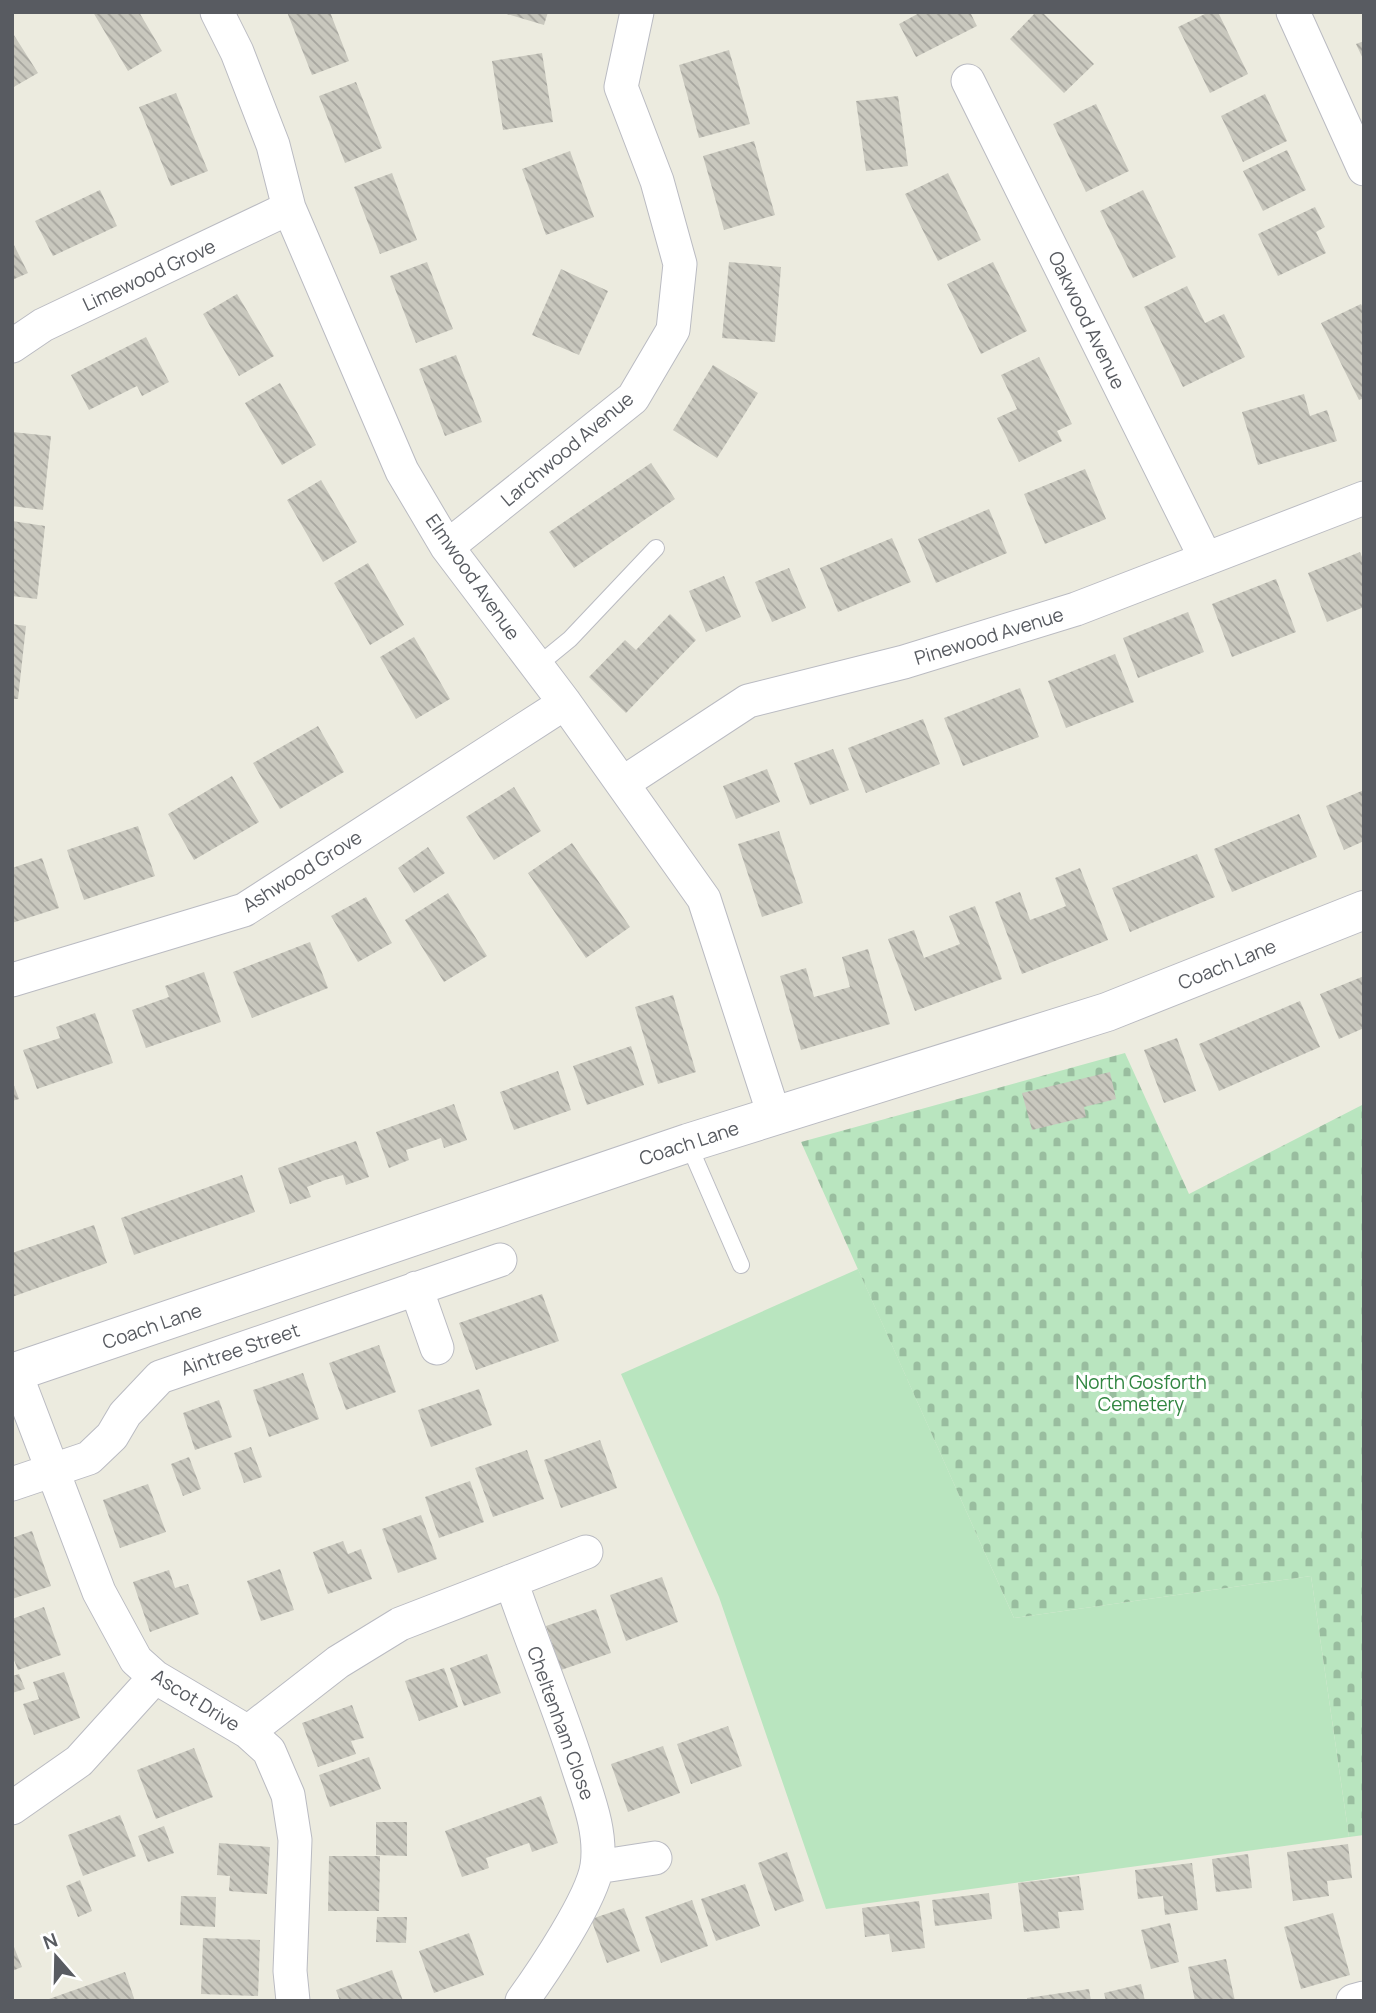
<svg xmlns="http://www.w3.org/2000/svg" width="1376" height="2013" font-family="Manrope,sans-serif">
<style>
.grass{fill:#b9e5bf}
.cemetery{fill:url(#cemetery-stones)}
.building{fill:url(#building-back-hatch)}
.lines{fill:none;stroke-linecap:round;stroke-linejoin:round}
.service-casing{stroke:#babbc2;stroke-width:18}
.minor-casing{stroke:#babbc2;stroke-width:35}
.tertiary-casing{stroke:#babbc2;stroke-width:40}
.service{stroke:#fff;stroke-width:16}
.minor{stroke:#fff;stroke-width:33}
.tertiary{stroke:#fff;stroke-width:38}
.labels{text-anchor:middle;dominant-baseline:central;stroke-width:6;stroke-linejoin:round;paint-order:stroke}
.street-label{font-size:19px;fill:#585b61;stroke:#fff}
.park-label{font-size:19px;fill:#318641;stroke:#fff}
</style>
<defs>
<pattern id="cemetery-stones" width="16" height="16" patternUnits="userSpaceOnUse" patternTransform="scale(1.75)"><rect width="16" height="16" fill="#b9e5bf"/><path d="M2 7V4a2 2 0 0 1 4 0v3zM10 15v-3a2 2 0 0 1 4 0v3z" fill="#99bd9f"/></pattern>
<pattern id="building-back-hatch" width="6" height="6" patternUnits="userSpaceOnUse" patternTransform="scale(1.75)"><rect width="6" height="6" fill="#c9c8be"/><path d="M-1 5l2 2M0 0l6 6M5-1l2 2" fill="none" stroke="#a6a59e"/></pattern>
</defs>
<rect width="100%" height="100%" fill="#ecebdf"/>
<!-- grass -->
<path class="grass" d="M858 1269 1014 1618 1311 1576 1349 1837 826 1909 719 1597 621 1374Z"/>
<!-- cemetery -->
<path class="cemetery" d="M1125 1053 1189 1194 1364 1104V1835L1349 1837 1311 1576 1014 1618 801 1142Z"/>
<!-- building -->
<path class="building" d="M93 12H139L162 51 128 71Z
M287 12H330L349 61 312 75Z
M500 12H548L544 25Z
M921 12H970L977 26 916 57 899 24Z
M1036 12H1042L1094 64 1064 93 1010 39Z
M1209 12H1218L1248 74 1210 93 1178 27Z
M12 32 38 73 12 88Z
M1364 41V61L1356 44Z
M729 50 750 124 699 138 679 65Z
M542 53 553 122 503 130 492 61Z
M356 82 382 148 345 163 319 96Z
M176 93 208 171 171 186 139 107Z
M1265 94 1287 141 1243 162 1221 116Z
M898 96 908 166 866 171 856 101Z
M1096 104 1129 171 1086 192 1053 124Z
M754 141 775 215 724 230 703 156Z
M1287 150 1306 190 1263 211 1243 171Z
M570 151 594 217 546 235 522 169Z
M392 173 417 240 380 254 354 187Z
M948 173 981 240 938 261 905 194Z
M100 190 117 226 53 256 35 221Z
M1143 190 1176 257 1133 278 1100 211Z
M1315 207 1325 227 1316 232 1326 253 1278 276 1258 234Z
M12 241 28 273 12 280Z
M427 262 453 329 416 343 390 276Z
M729 262 781 267 775 342 722 338Z
M993 262 1027 331 981 354 947 284Z
M561 269 608 291 579 355 532 335Z
M1187 286 1205 323 1224 314 1245 357 1183 387 1144 307Z
M237 294 274 356 239 376 203 314Z
M1361 304 1364 310V398L1359 400 1321 323Z
M146 337 169 382 142 396 137 386 89 410 71 375Z
M456 355 482 422 445 436 419 369Z
M1039 357 1072 424 1057 431 1062 441 1019 462 997 418 1017 409 1001 375Z
M713 365 758 393 717 458 673 430Z
M280 383 316 445 282 465 245 403Z
M1304 394 1310 416 1327 410 1337 441 1258 465 1242 412Z
M12 432 51 436 43 510 12 506Z
M651 463 675 499 574 568 549 532Z
M1085 469 1106 519 1045 544 1024 494Z
M321 480 357 542 323 562 287 500Z
M989 509 1007 553 936 583 918 539Z
M12 521 45 526 37 599 12 596Z
M892 538 911 582 838 612 820 568Z
M1360 552 1364 562V607L1327 622 1308 573Z
M368 563 404 625 370 645 334 583Z
M789 568 806 608 772 622 755 582Z
M724 576 741 617 706 632 689 591Z
M1276 579 1296 632 1232 657 1212 604Z
M1188 612 1204 652 1138 678 1123 638Z
M670 614 696 640 626 713 589 677 625 640 636 650Z
M12 624 26 626 18 699H12Z
M414 637 450 699 416 719 380 657Z
M1115 654 1134 702 1066 728 1048 681Z
M1020 688 1039 737 963 766 944 718Z
M923 719 940 764 866 793 848 748Z
M318 726 344 772 280 809 253 763Z
M833 749 849 790 810 805 794 763Z
M767 769 780 802 736 819 723 786Z
M232 776 259 822 194 860 168 814Z
M514 787 541 831 494 860 466 817Z
M1364 790V841L1344 850 1326 806Z
M1299 814 1317 857 1232 892 1214 849Z
M138 826 155 876 84 900 67 850Z
M779 831 803 903 762 917 738 844Z
M572 843 630 927 586 958 528 873Z
M428 847 445 873 414 893 398 868Z
M1197 854 1215 897 1130 932 1112 888Z
M42 858 59 908 12 923V868Z
M1080 868 1108 940 1022 974 995 902 1020 892 1030 920 1049 913 1066 906 1055 878Z
M448 893 487 956 444 982 405 920Z
M366 897 392 943 358 962 331 916Z
M975 906 1002 979 915 1011 888 939 914 930 924 958 960 944 949 916Z
M310 942 328 988 252 1018 233 972Z
M868 949 890 1024 801 1050 780 976 806 968 814 997 850 987 842 957Z
M204 972 221 1022 146 1048 132 1010 169 997 165 986Z
M1364 976V1028L1339 1039 1320 994Z
M673 995 696 1072 658 1084 635 1007Z
M1300 1001 1320 1047 1219 1091 1199 1044Z
M95 1013 113 1063 37 1089 23 1050 60 1038 56 1027Z
M1177 1038 1196 1091 1164 1103 1144 1050Z
M631 1046 644 1085 587 1105 573 1066Z
M558 1071 571 1110 514 1130 500 1092Z
M1110 1072 1116 1099 1084 1107 1086 1117 1032 1130 1022 1093Z
M12 1080 19 1099 12 1101Z
M454 1104 467 1140 444 1148 441 1138 424 1144 406 1150 409 1160 389 1168 376 1132Z
M356 1141 369 1177 346 1185 343 1175 325 1180 307 1187 311 1197 290 1204 278 1168Z
M242 1175 255 1212 134 1255 121 1218Z
M94 1225 107 1263 12 1297V1253Z
M542 1294 559 1341 476 1370 459 1323Z
M379 1345 396 1392 346 1410 329 1363Z
M303 1373 319 1419 269 1437 253 1390Z
M479 1389 492 1425 431 1447 418 1410Z
M219 1400 232 1437 195 1450 183 1413Z
M600 1440 617 1488 561 1508 544 1460Z
M251 1447 262 1477 244 1483 234 1453Z
M527 1450 544 1499 493 1517 475 1468Z
M189 1457 201 1489 183 1496 171 1464Z
M470 1481 484 1522 439 1538 425 1497Z
M148 1484 166 1532 120 1548 103 1500Z
M421 1515 437 1559 398 1573 382 1529Z
M32 1531 51 1586 12 1599V1538Z
M343 1541 348 1554 361 1549 372 1579 328 1594 313 1552Z
M280 1569 294 1610 261 1621 247 1581Z
M169 1570 175 1588 188 1584 199 1614 150 1632 133 1582Z
M662 1577 678 1622 626 1641 610 1595Z
M44 1607 61 1655 18 1670 12 1655V1619Z
M596 1609 611 1653 561 1670 546 1626Z
M487 1654 501 1693 464 1706 450 1668Z
M444 1668 458 1707 419 1721 405 1681Z
M64 1672 80 1718 34 1735 23 1704 39 1699 33 1682Z
M19 1674 25 1689 12 1693V1676Z
M352 1705 364 1738 351 1741 356 1754 318 1767 302 1723Z
M728 1726 742 1766 691 1784 677 1744Z
M663 1746 680 1793 628 1812 611 1764Z
M194 1748 213 1797 156 1819 137 1770Z
M369 1757 381 1789 330 1807 319 1775Z
M541 1796 558 1843 532 1852 529 1843 486 1858 489 1868 462 1877 445 1831Z
M120 1815 136 1856 83 1876 68 1835Z
M376 1822H407V1856L376 1855Z
M164 1826 174 1853 148 1862 138 1836Z
M219 1843 270 1847 267 1894 229 1891 230 1876 217 1875Z
M1348 1844 1352 1878 1327 1881 1329 1896 1293 1901 1287 1852Z
M787 1852 804 1901 775 1911 758 1863Z
M1248 1854 1252 1888 1216 1892 1212 1859Z
M329 1856H380L379 1911H328Z
M1192 1863 1198 1910 1165 1915 1163 1896 1138 1899 1135 1870Z
M1079 1876 1084 1910 1058 1912 1060 1928 1024 1932 1018 1883Z
M80 1880 92 1911 78 1917 66 1886Z
M745 1884 760 1926 716 1941 701 1899Z
M989 1893 992 1919 935 1926 932 1900Z
M181 1896 216 1897 215 1927 180 1925Z
M692 1900 708 1946 661 1963 645 1917Z
M919 1901 925 1948 892 1952 889 1934 865 1937 862 1908Z
M624 1908 640 1951 607 1963 591 1919Z
M1333 1913 1350 1975 1301 1989 1284 1927Z
M377 1917H407L406 1943 376 1942Z
M1170 1923 1179 1962 1151 1969 1141 1930Z
M469 1933 484 1975 434 1993 419 1951Z
M203 1938 260 1940 258 1996 201 1994Z
M12 1942 22 1967 12 1971Z
M1226 1959 1235 2001H1195L1188 1967Z
M392 1970 403 2001H340L336 1990Z
M125 1972 135 2001H50L49 1999Z
M1141 1984 1145 2001H1106L1104 1993Z
M1089 1989 1091 2001H1027V1998Z"/>
<g class="lines">
<defs>
<path id="service" d="M537 666 570 639 656 548
M688 1143 741 1265"/>
<path id="minor" d="M217 12 237 52 273 145 289 208 402 471 447 547 565 703 704 899 774 1115
M1293 12 1364 169
M968 81 1206 559
M12 346 43 325 289 208
M447 547 633 398 673 330 680 264 657 181 621 87 637 12
M623 783 748 701 904 662 1076 609 1364 498
M12 980 244 910 565 703
M416 1288 437 1348
M15 1372 99 1592 136 1660 155 1677 248 1732 269 1751 288 1795 295 1840 290 1971 293 2001
M12 1484 89 1458 112 1436 125 1414 160 1377 500 1260
M511 1581C532 1643 558 1704 578 1767 588 1798 602 1832 597 1866 592 1899 543 1972 522 2001
M248 1732 338 1662 400 1624 586 1552
M12 1808 79 1761 155 1677
M597 1867 655 1858
M1353 2001 1364 1998"/>
<path id="tertiary" d="M12 1373 688 1143 1107 1012 1364 910"/>
</defs>
<!-- service casing -->
<use href="#service" class="service-casing"/>
<!-- minor casing -->
<use href="#minor" class="minor-casing"/>
<!-- tertiary casing -->
<use href="#tertiary" class="tertiary-casing"/>
<!-- service -->
<use href="#service" class="service"/>
<!-- minor -->
<use href="#minor" class="minor"/>
<!-- tertiary -->
<use href="#tertiary" class="tertiary"/>
</g>
<g class="labels">
<!-- street labels -->
<g class="street-label">
<text transform="translate(149 275) rotate(-25)">Limewood Grove</text>
<text transform="translate(1087 320) rotate(64)">Oakwood Avenue</text>
<text transform="translate(567 449) rotate(-40)">Larchwood Avenue</text>
<text transform="translate(473 577) rotate(55)">Elmwood Avenue</text>
<text transform="translate(989 636) rotate(-17)">Pinewood Avenue</text>
<text transform="translate(302 871) rotate(-32)">Ashwood Grove</text>
<text transform="translate(1227 964) rotate(-22)">Coach Lane</text>
<text transform="translate(689 1143) rotate(-18)">Coach Lane</text>
<text transform="translate(152 1326) rotate(-19)">Coach Lane</text>
<text transform="translate(240 1349) rotate(-19)">Aintree Street</text>
<text transform="translate(196 1700) rotate(32)">Ascot Drive</text>
<text transform="translate(561 1723) rotate(70)">Cheltenham Close</text>
</g>
<!-- park labels -->
<g class="park-label">
<text x="1141" y="1382">North Gosforth<tspan x="1141" dy="22">Cemetery</tspan></text>
</g>
</g>
<!-- border -->
<rect width="1376" height="2013" fill="none" stroke="#585b61" stroke-width="28"/>
<!-- north arrow -->
<g transform="translate(56 1957) rotate(340)" stroke="#ffffff" stroke-width="5" paint-order="stroke">
<path d="M0-5L12 26L0 18L-12 26Z" fill="#585b61"/>
<text y="-10" font-size="19" font-weight="bold" text-anchor="middle" fill="#585b61">N</text>
</g>
</svg>
